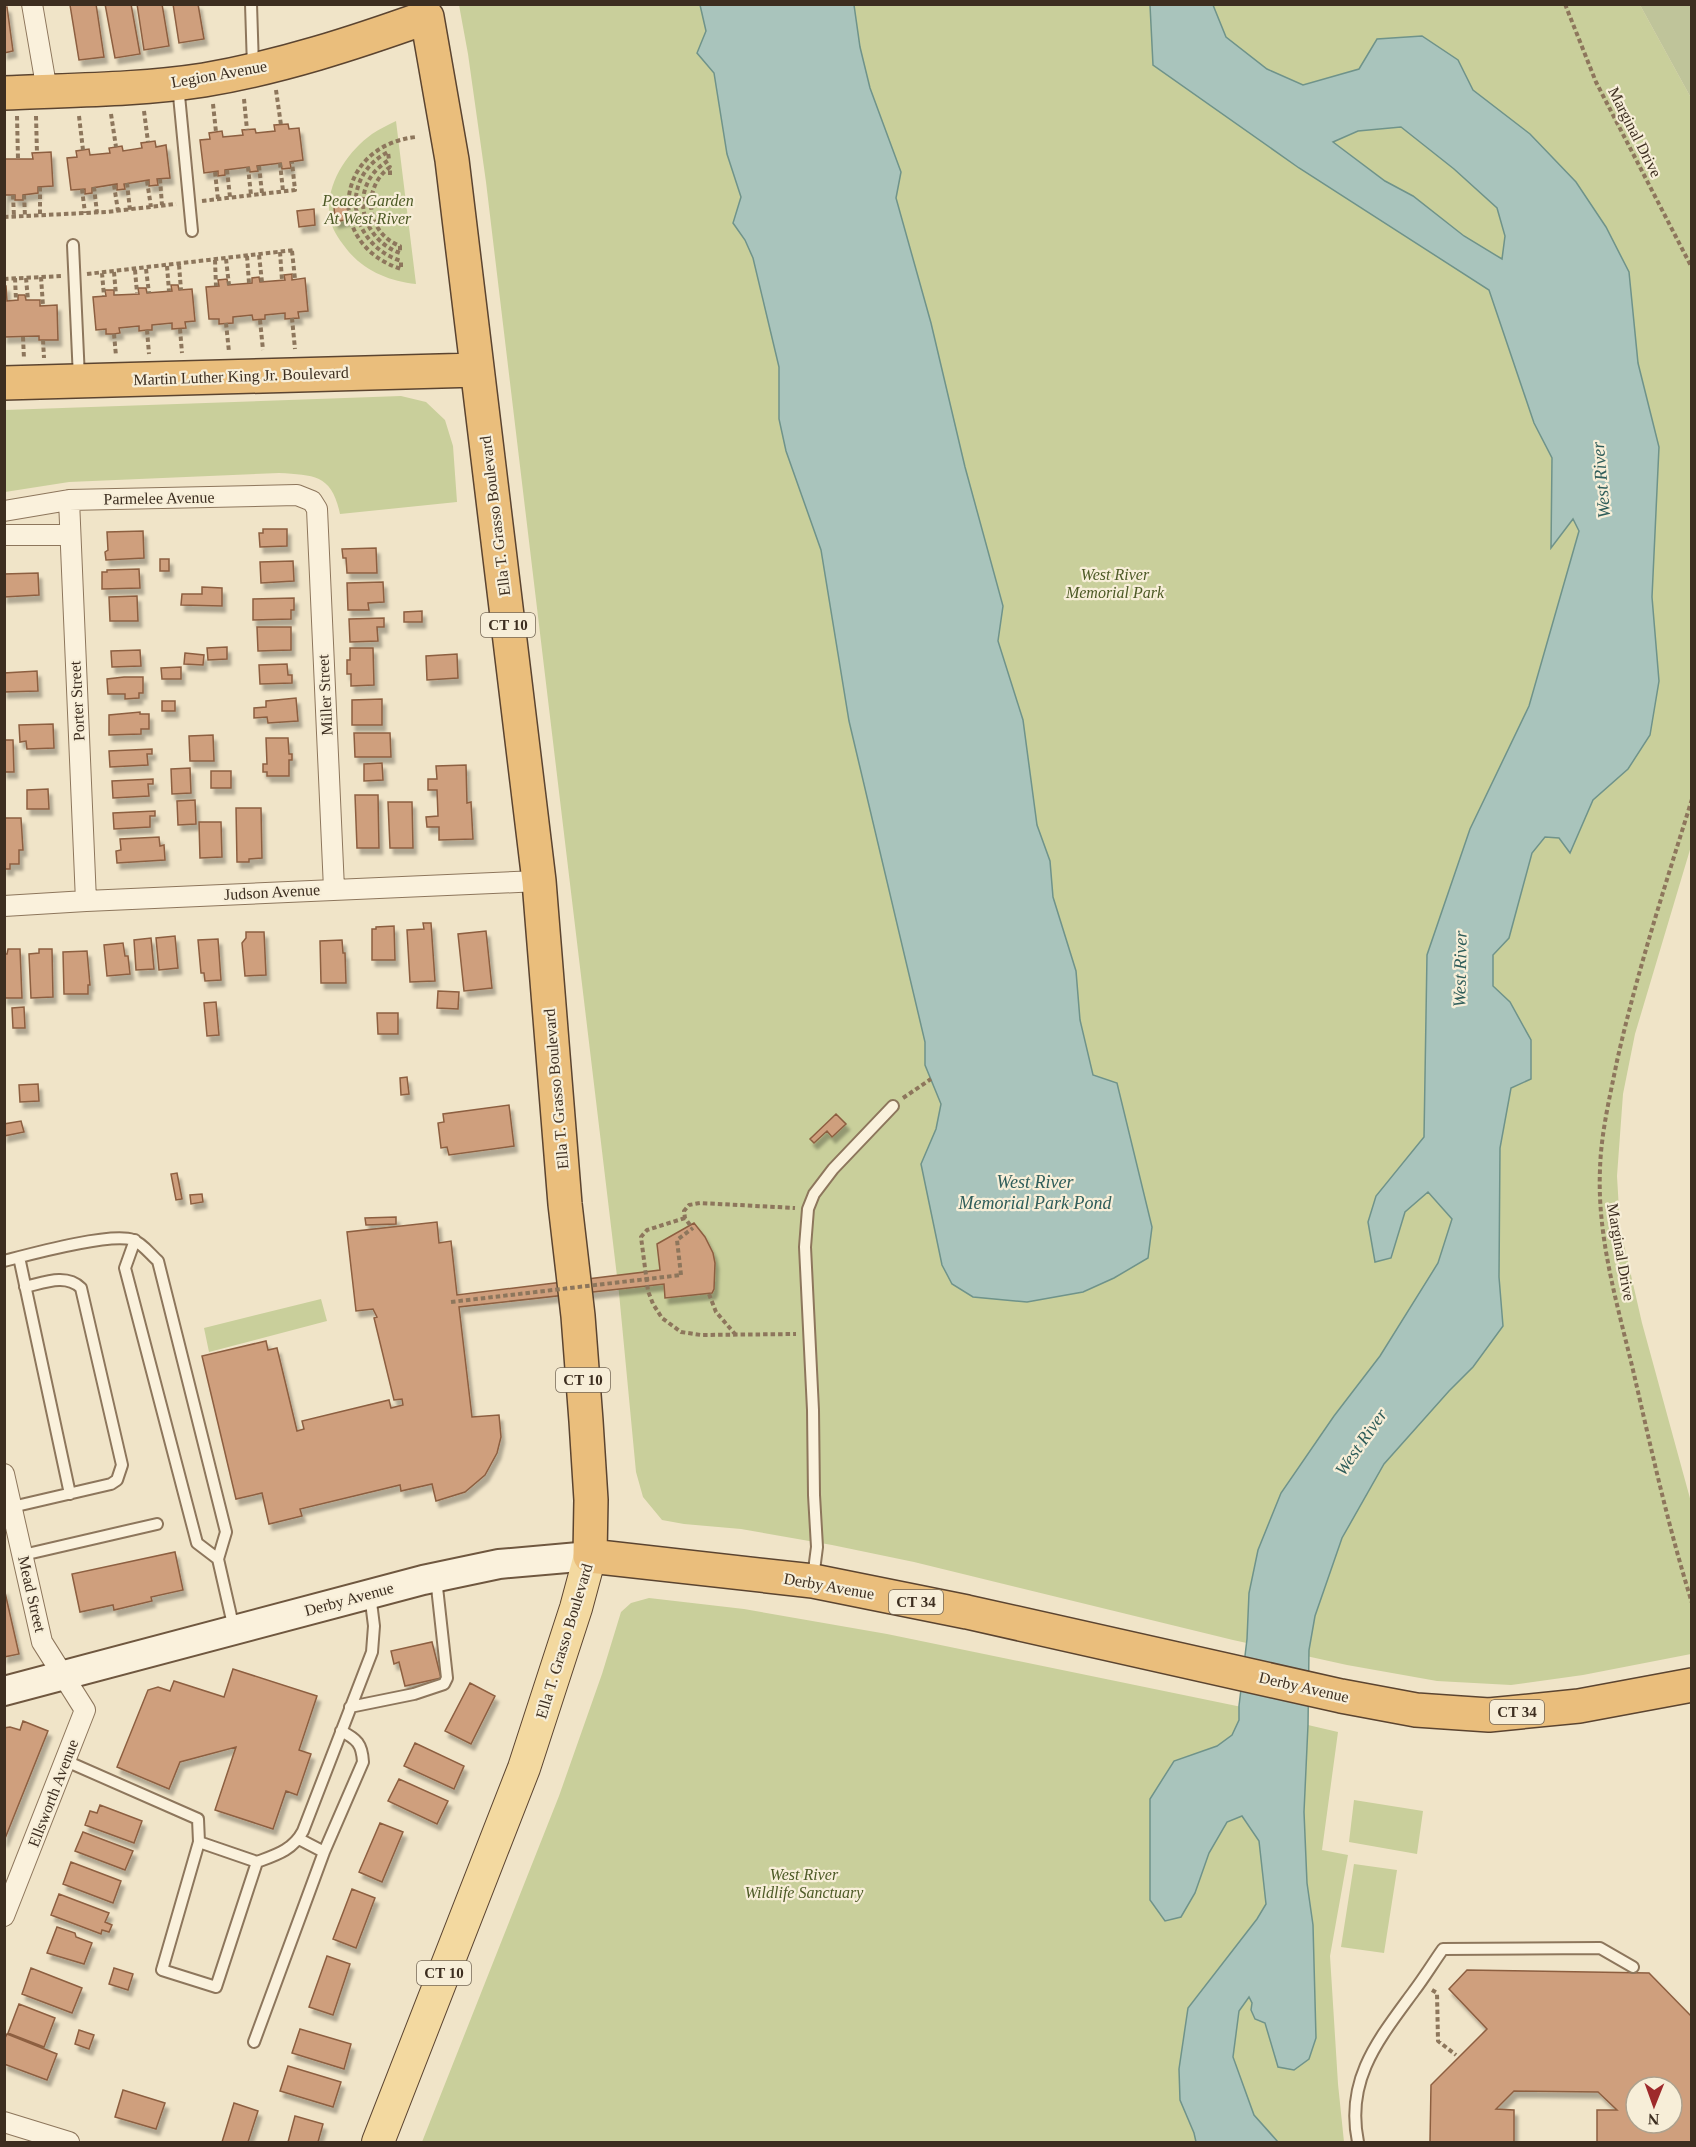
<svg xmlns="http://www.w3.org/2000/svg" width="1696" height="2147" font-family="Georgia,serif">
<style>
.green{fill:#c9cf9b}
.cemetery{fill:#bfc49a}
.water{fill:#a9c4bc;stroke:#6f938a;stroke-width:1.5;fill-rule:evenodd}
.building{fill:#cf9f7d;stroke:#8d5f41;stroke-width:1.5;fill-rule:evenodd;filter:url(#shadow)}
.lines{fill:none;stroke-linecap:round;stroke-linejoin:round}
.service-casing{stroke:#8d765c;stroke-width:14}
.minor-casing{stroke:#8d765c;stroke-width:22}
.secondary-casing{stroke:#6f573f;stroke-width:32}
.primary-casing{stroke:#5b4430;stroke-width:34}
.trunk-casing{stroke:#5b4430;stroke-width:36}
.path{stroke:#8d765c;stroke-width:4;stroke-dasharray:4.5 3;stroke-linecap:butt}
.service{stroke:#faf1dc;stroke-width:10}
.minor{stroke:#faf1dc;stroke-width:20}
.secondary{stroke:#faf1dc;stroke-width:28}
.primary{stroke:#f3d9a0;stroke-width:32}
.trunk{stroke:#eabe7c;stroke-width:33}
.path-bridge{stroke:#8d765c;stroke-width:4;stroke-dasharray:4.5 3;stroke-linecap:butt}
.labels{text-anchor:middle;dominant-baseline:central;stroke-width:4.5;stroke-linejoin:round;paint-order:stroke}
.shield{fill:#f7eed8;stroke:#756857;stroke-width:1.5}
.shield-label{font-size:15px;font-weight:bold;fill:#3d2e20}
.street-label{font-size:16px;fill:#3d2e20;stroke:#f7eed8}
.park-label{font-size:16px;font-style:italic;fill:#4d5a26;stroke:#f7eed8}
.water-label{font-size:18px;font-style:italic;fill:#2f5d5a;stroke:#f7eed8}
</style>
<defs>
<filter id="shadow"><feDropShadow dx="3.5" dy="6" stdDeviation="1.5" flood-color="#0004"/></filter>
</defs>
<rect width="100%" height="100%" fill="#f0e4c8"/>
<!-- green -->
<path class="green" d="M459 5H1640L1691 98 1692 843 1635 1034 1623 1094 1617 1176 1620 1227 1642 1323 1691 1502V1654L1583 1675 1511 1685 1437 1681 1347 1665 1233 1640 914 1562 832 1545 741 1529 684 1524 662 1520 643 1497 636 1472 619 1293 486 182 468 54Z
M396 121 416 284C388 281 362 270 345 247 338 238 332 229 330 218 324 186 347 152 372 134 379 129 388 125 396 121Z
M401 396 426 402 445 420 453 446 457 502 340 514C332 475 315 475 279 473L69 482 5 492V410Z
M321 1299 327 1321 209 1352 204 1328Z
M649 1598 744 1609 887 1634 1266 1712 1286 1885 1220 2008 1243 2142H422L559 1796 602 1674 621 1612 631 1603Z
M1308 1725 1338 1732 1322 1850 1348 1855 1330 1956 1338 2084 1344 2142H1278L1254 2115 1233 2058 1239 2011 1249 1996 1265 2023 1278 2067 1294 2070 1309 2059 1316 2038 1313 1925 1307 1883 1304 1812Z
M1354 1800 1423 1811 1417 1854 1349 1842Z
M1354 1864 1397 1870 1384 1953 1341 1947Z"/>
<!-- cemetery -->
<path class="cemetery" d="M1640 5H1691V98Z"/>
<!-- water -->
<path class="water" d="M700 5H854L860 47 870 88 901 172 896 198 931 323 965 467 1003 606 998 641 1023 720 1037 825 1050 861 1053 897 1076 971 1080 1020 1093 1075 1117 1083 1152 1227 1148 1258 1114 1278 1083 1292 1027 1302 973 1297 952 1284 942 1265 921 1164 936 1129 941 1104 925 1065V1042L849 721 821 550 786 451 779 419V367L753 258 745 240 733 223 741 197 727 154 714 73 697 53 706 31Z
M1150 5H1213L1226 37 1267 69 1303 85 1359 69 1377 39 1422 36 1458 60 1473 90 1530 134 1576 182 1606 227 1629 272 1638 363 1659 447 1652 597 1659 681 1650 735 1628 769 1593 800 1570 853 1559 838 1545 837 1532 853 1509 938 1493 955V986L1510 1002 1531 1040V1079L1511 1088 1500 1148 1499 1277 1503 1326 1473 1367 1449 1391 1384 1464 1342 1538 1315 1616 1309 1650 1308 1725 1304 1812 1307 1883 1313 1925 1316 2038 1309 2059 1294 2070 1278 2067 1265 2023 1255 2019 1251 2010 1252 2003 1249 1997 1239 2011 1233 2057 1254 2115 1278 2142H1196L1194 2133 1180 2100 1179 2069 1188 2008 1257 1919 1266 1904 1259 1841 1242 1816 1227 1822 1209 1853 1195 1893 1181 1917 1165 1921 1150 1900V1799L1174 1761 1217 1746 1232 1735 1239 1720V1706L1247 1639 1249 1593 1258 1550 1281 1493 1334 1416 1380 1356 1438 1263 1452 1219 1428 1192 1405 1212 1391 1258 1375 1262 1368 1222 1376 1196 1424 1137 1427 955 1470 829 1529 706 1579 531 1573 519 1551 548 1552 458 1534 423 1489 290 1299 168 1153 65ZM1401 127 1454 169 1497 208 1505 236 1502 259 1464 236 1413 196 1385 181 1333 142 1358 131Z"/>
<!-- building -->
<path class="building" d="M96 4 104 57 79 60 70 5Z
M105 4H131L140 54 115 58Z
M137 4H162L169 46 144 50Z
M173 4H198L204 39 179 43Z
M4 7H7L13 51 4 53Z
M288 124 289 129 299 128 303 160 290 162 291 168 282 169 281 163 257 166 258 171 250 172 249 167 225 170V175L218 176V171L204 173 200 140 210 139 209 133 222 131 223 137 243 135 242 130 255 129 256 133 275 131 274 125Z
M155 141 156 147 166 145 170 178 157 179 158 185 149 186V180L124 184 125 189 117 190V184L92 188V193L85 194V189L71 190 67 158 77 157 76 151 89 149 90 155 110 153 109 148 122 146 123 151 142 148 141 143Z
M51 152 53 186 38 187V193L23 195V200H15V195H5L4 210V159H33L32 153Z
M334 206H347L349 219 335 222Z
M314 209 315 225 299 227 297 211Z
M292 274V280L305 278 308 311 298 312 299 318 285 319V313L265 315V319L253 320 252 315 233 317V323L219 324V319H209L206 287 219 286 218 280 227 279 228 285 252 283V278L259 277 260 282 285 280 284 275Z
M171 285H178L179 290 192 289 195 321 185 322 186 328 172 329V323L152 325V330H147L139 331V326L119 328 120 333 114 334H106V329L96 330 93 297 106 296 105 290H114V295H116L139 294 138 288H146L147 293 172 291Z
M4 286H6L7 301 18 300V295H25L26 300H40V306L57 305 58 340H39V336L4 337Z
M263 529H287V546L260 547 259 533H263Z
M143 531 144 558 106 560 105 552 108 550 107 532Z
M376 548 377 573H347L346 558H343L342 549Z
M160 559H169V571H160Z
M293 561 294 581 261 583 260 562Z
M139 569 140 588 102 589V572H107V570Z
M38 573 39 595 4 597V574Z
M383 582 384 602 368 603 369 610H348L347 583Z
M202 587 222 588V606L181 605 182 594H202Z
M137 596 138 621H110L109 597Z
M294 598V610H291V619L253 620V599Z
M422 611V622H404V612Z
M384 618V627H377L378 641 350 642 349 619Z
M257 627H291V650L258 651Z
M227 647V659L208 660 207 648Z
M350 648H373L374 685 351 686V674H347V660H350Z
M140 650 141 666 112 667 111 651Z
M185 653 204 655 203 665 184 664Z
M457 654 458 678 427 680 426 656Z
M287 664 288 675H292V683L260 684 259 665Z
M181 667V679H162L161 668Z
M37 671 38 691 4 692V673Z
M124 677H143V693H139V698L125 699V694H108L107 679Z
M296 698 298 721 268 723 267 717 254 718V708L266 707V701Z
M382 699V725H352V700Z
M162 701H175V711H162Z
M140 712V714H149V729H141V734L109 735V715Z
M53 724 54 748 27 749 26 741 20 742 19 725Z
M354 733H390L391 757H355Z
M213 735 214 761H190L189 736Z
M266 738H288L289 754H292V760H289V776H267V772H263V764H267Z
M4 740H13L14 772H4Z
M152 749V754H147L148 765 110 767 109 751Z
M382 763 383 780 364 781V764Z
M466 765 467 803 471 802 473 839 439 840V827H427L426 817 438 816 437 790H428V779H437L436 766Z
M190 768 191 793 172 794 171 769Z
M211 771H231V788H211Z
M153 779V784H148L149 796 113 798 112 781Z
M48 789 49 809H27V790Z
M355 795H378L379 848H357Z
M195 800 196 824 178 825 177 801Z
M388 802H412L413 848H390Z
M236 808H261L262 858 249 859V862H237Z
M155 811V816H150V827L114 829 113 813Z
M4 818H21L23 850H19V864H10V869H4Z
M199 822H221L222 857 200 858Z
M159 837 160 846 164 845 165 860 117 863 116 851 121 850 120 839Z
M423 923H431L435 981 410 982 407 930 424 929Z
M394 926 395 960H372V929H376V927Z
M486 931 492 988 464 991 458 934Z
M246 932H264L266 975 245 976 242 943 246 938Z
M175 936 178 968 159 970 156 938Z
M151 938 154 969 136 970 134 940Z
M218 939 221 980 205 981 204 973H201L198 940Z
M342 940 343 953H345L346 983H321L320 941Z
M123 943 125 956H128L130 974 107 976 104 945Z
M8 949H20L22 998H4V954H7Z
M39 949H52L53 997 31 998 29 954 39 953Z
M87 951 90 985H88V994H64L63 952Z
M438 991 459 992 458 1009 437 1008Z
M216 1002 219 1035 207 1036 204 1003Z
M24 1007 25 1028H13L12 1008Z
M377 1013H398V1034H378Z
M407 1077 409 1094 401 1095 400 1078Z
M38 1084 39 1101 20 1102 19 1085Z
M509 1105 514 1146 449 1155 447 1147 441 1148 438 1123 444 1122 443 1114Z
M836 1114 846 1124 832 1137 827 1131 814 1143 810 1139Z
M21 1121 24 1132 4 1136V1124Z
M177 1173 182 1199 176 1200 171 1174Z
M202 1194 203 1202 191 1204 190 1195Z
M396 1217V1224L366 1225 365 1218Z
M437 1222 439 1243 451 1241 457 1295 660 1270 657 1244 694 1223 705 1237 713 1253 715 1263 714 1289 712 1293 665 1298 664 1284 459 1307 472 1417 499 1415 501 1437 497 1453 485 1475 465 1492 436 1501 432 1484 401 1491 400 1485 300 1509 302 1516 269 1524 262 1493 236 1499 202 1356 266 1341 268 1350 277 1348 297 1431 304 1429 302 1421 389 1400 391 1408 403 1405 402 1399 394 1400 374 1318 377 1317 373 1309 356 1311 347 1232Z
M175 1552 183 1590 151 1597 152 1601 114 1610 113 1605 80 1612 72 1574Z
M4 1588 19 1654 4 1657Z
M432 1642 441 1678 405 1686 399 1662 394 1664 391 1651Z
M233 1669 317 1696 299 1750 311 1754 297 1795 286 1791 273 1829 215 1810 236 1747 180 1762 169 1789 117 1767 148 1690 158 1687 170 1691 174 1681 224 1697Z
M470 1683 495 1696 471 1744 445 1731Z
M23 1721 48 1731 4 1841V1728L10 1727 20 1730Z
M415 1743 464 1766 454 1789 404 1766Z
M399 1779 448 1801 437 1824 388 1801Z
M100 1805 142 1821 134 1843 85 1825 90 1811 97 1813Z
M380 1823 403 1832 382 1882 359 1872Z
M83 1832 133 1851 125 1870 75 1851Z
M71 1862 121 1881 113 1903 63 1884Z
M352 1889 375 1898 356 1948 333 1939Z
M59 1894 109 1913 105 1922 112 1925 109 1932 102 1930 101 1934 51 1915Z
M57 1927 75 1933 76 1937 92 1943 84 1964 47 1953Z
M327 1956 350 1964 333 2015 309 2007Z
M31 1968 82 1988 72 2013 22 1994Z
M114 1968 133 1974 128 1990 109 1984Z
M1467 1970 1649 1973 1692 2017V2142H1597V2110H1617L1598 2092 1514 2091 1496 2109 1514 2110V2142H1430L1431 2085 1487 2029 1449 1989ZM1636 2087H1672V2123H1636Z
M19 2004 55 2018 44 2047 8 2033Z
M300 2029 351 2044 344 2069 292 2053Z
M79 2030 94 2035 89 2049 75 2044Z
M7 2034 57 2054 47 2080 4 2064V2040Z
M288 2066 341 2082 333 2107 280 2091Z
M123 2090 165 2103 156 2129 115 2117Z
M234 2103 258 2111 248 2142H222Z
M295 2116 323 2124 318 2142H288Z"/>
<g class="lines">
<defs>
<path id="service" d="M251 4 253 67
M178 85 192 231
M73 245 79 378
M135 1240 125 1268 197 1543 218 1559
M19 1257 70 1494
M4 1261C31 1254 111 1232 133 1240 142 1243 151 1255 158 1261L226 1532 218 1559 234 1629
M12 1507 111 1484 117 1480 122 1465 81 1288C66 1273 43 1283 25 1287
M23 1555 157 1524
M813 1578 817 1547 814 1495 813 1410 805 1247 808 1209 814 1194 833 1169 893 1106
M350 1707 414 1694 444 1684 447 1678 436 1578
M66 1761 198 1819 199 1842 162 1970 216 1987 257 1862C276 1855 293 1850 303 1831L372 1652 374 1626 370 1594
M299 1839 324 1852
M199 1842 257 1862
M254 2042 324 1852 363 1762C362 1744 357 1739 341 1731
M1358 2142C1345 2079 1379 2039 1414 1991 1424 1978 1433 1963 1443 1949L1600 1948 1633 1967"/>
<path id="minor" d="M32 4 47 91
M69 500 86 901
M4 511 69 500 297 495 312 501 317 509 334 889
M4 535H69
M4 906 86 901 539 881
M4 1474 42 1642 85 1710 4 1916
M4 2122 69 2142"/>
<path id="secondary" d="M4 1691 423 1580 499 1564 590 1556"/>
<path id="primary" d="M378 2142 524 1768 576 1608 590 1556"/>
<path id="trunk" d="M4 93C71 90 139 90 204 80 281 67 354 43 427 17L452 160 539 881 565 1204 578 1316 586 1421 591 1500 590 1556 813 1581 967 1612 1341 1696 1416 1710 1489 1715 1579 1706 1692 1685
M4 383 477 370"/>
</defs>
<!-- service casing -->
<use href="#service" class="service-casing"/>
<!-- minor casing -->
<use href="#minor" class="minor-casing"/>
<!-- secondary casing -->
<use href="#secondary" class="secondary-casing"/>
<!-- primary casing -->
<use href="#primary" class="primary-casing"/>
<!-- trunk casing -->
<use href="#trunk" class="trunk-casing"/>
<!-- path -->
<path class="path" d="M1565 4 1596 82 1692 268
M276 90 281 125
M244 99 247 130
M213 104 216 132
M144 111 148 142
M111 114 116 147
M17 116 18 159
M36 116 37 153
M79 116 83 150
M280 163 283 191
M259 166 262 193
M248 167 251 195
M227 170 230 197
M215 172 218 199
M390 175V167C361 188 366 233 400 246V253C371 243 353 209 369 180 373 172 381 165 389 160L388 152C338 178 349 244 401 261V269C324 244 334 146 416 137
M160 179 162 205
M147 181 151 207
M127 183 130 210
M114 185 118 211
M40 187V216
M94 187 97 213
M82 189 85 213
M13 195 14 217
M24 195 25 216
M202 201 295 190 292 162
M4 217 106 212 176 204
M292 251 295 279
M280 252 282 280
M259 255 262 282
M247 256 249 283
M226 259 229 285
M215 260 216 286
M179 265 181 290
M167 266 169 291
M146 269 149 293
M135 270 137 293
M114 272 116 295
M102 273 104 296
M87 274 294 250
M41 277 43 306
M15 278 16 300
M26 278 28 300
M4 279 61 276
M292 318 295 349
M260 320 263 350
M226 323 229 352
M180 329 182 353
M147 330 149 354
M114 334 116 356
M23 337 24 359
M43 340 44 358
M1692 799C1665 886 1637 972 1617 1061 1610 1096 1601 1133 1600 1169 1597 1237 1617 1303 1633 1370 1651 1448 1668 1526 1692 1603
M903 1098 931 1079
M685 1218 647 1230 641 1237 648 1291 653 1304 662 1318 681 1332 701 1335 796 1334
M690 1225 685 1218 684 1211 689 1205 700 1203 795 1208
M681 1275 677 1240 693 1228
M709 1294 716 1312 735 1334
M1432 1990 1437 1993 1438 2041 1456 2055"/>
<!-- service -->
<use href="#service" class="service"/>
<!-- minor -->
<use href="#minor" class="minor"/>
<!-- secondary -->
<use href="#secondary" class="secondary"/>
<!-- primary -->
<use href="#primary" class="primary"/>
<!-- trunk -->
<use href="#trunk" class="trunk"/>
<!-- path-bridge -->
<path class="path-bridge" d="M451 1302 681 1275"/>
</g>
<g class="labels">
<!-- shield labels -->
<g class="shield">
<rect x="481" y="613" width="54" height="24" rx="4.5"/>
<rect x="556" y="1368" width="54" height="24" rx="4.5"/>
<rect x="889" y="1590" width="54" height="24" rx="4.5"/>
<rect x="1490" y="1700" width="54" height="24" rx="4.5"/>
<rect x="417" y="1961" width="54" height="24" rx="4.5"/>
</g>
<g class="shield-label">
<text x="508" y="625">CT 10</text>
<text x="583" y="1380">CT 10</text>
<text x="916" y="1602">CT 34</text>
<text x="1517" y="1712">CT 34</text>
<text x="444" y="1973">CT 10</text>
</g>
<!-- street labels -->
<g class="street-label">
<text transform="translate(219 74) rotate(-10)">Legion Avenue</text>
<text transform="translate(1635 132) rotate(63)">Marginal Drive</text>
<text transform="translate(241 376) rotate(-2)">Martin Luther King Jr. Boulevard</text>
<text transform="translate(159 498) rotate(-1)">Parmelee Avenue</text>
<text transform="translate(495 516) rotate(-97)">Ella T. Grasso Boulevard</text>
<text transform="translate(325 695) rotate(-93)">Miller Street</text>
<text transform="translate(77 701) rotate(-93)">Porter Street</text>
<text transform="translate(272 892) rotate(-3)">Judson Avenue</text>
<text transform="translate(556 1089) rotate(-95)">Ella T. Grasso Boulevard</text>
<text transform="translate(1621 1252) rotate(80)">Marginal Drive</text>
<text transform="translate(829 1586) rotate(10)">Derby Avenue</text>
<text transform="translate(32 1594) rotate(77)">Mead Street</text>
<text transform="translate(349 1599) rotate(-15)">Derby Avenue</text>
<text transform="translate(564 1641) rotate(-73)">Ella T. Grasso Boulevard</text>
<text transform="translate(1304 1687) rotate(13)">Derby Avenue</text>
<text transform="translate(53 1793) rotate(-69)">Ellsworth Avenue</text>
</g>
<!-- park labels -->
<g class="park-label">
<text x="368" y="200">Peace Garden<tspan x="368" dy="18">At West River</tspan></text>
<text x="1115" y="574">West River<tspan x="1115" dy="18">Memorial Park</tspan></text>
<text x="804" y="1874">West River<tspan x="804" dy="18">Wildlife Sanctuary</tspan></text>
</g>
<!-- water labels -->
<g class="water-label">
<text transform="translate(1601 480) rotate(-95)">West River</text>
<text transform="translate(1460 969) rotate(-89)">West River</text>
<text x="1035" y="1182">West River<tspan x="1035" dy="21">Memorial Park Pond</tspan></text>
<text transform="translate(1361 1442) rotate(-55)">West River</text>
</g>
</g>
<!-- border -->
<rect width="1696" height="2147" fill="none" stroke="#3d2e20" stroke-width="12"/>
<!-- north arrow -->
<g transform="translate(1654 2105) rotate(181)"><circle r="28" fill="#f7eed8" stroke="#ada18e" stroke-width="1.5"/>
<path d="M0-4.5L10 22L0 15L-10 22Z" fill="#9e2a2b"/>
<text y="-9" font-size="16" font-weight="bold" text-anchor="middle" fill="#3d2e20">N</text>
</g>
</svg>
